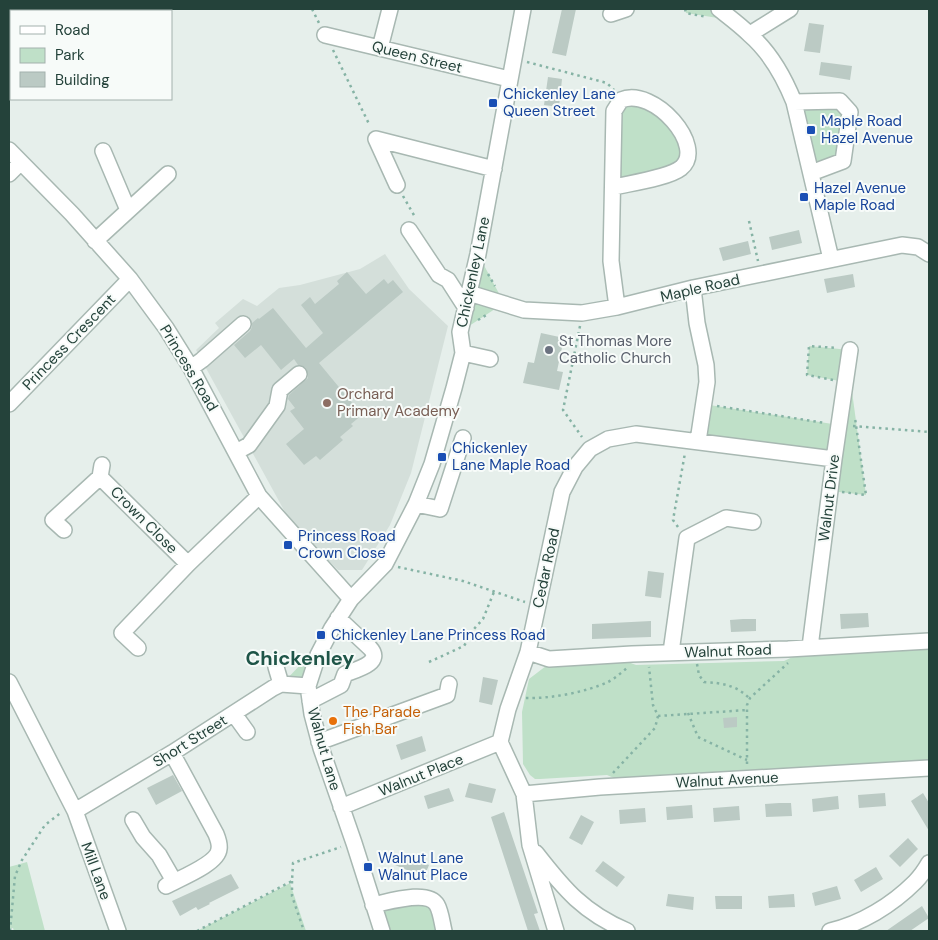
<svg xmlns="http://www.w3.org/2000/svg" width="938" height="940" font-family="'DM Sans',sans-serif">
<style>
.built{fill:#d4dfda}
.green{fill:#bfe0c8}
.building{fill:#bbcac4}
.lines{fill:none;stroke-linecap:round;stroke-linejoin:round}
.minor-casing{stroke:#a8b8b2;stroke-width:18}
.path{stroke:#86b3a5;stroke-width:2.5;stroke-dasharray:2.5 4;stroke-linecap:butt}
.minor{stroke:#fff;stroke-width:15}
.transit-dot{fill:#1a4fb4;stroke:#f7fbf9;stroke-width:2}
.worship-dot{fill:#6b7280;stroke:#f7fbf9;stroke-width:2}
.education-dot{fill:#8d6e63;stroke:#f7fbf9;stroke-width:2}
.food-dot{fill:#e8710a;stroke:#f7fbf9;stroke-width:2}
.labels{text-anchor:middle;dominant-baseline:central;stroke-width:4;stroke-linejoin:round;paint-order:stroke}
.street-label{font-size:15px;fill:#24423a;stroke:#f7fbf9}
.transit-label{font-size:15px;fill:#164399;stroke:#f7fbf9;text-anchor:start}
.worship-label{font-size:15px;fill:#5b616d;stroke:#f7fbf9;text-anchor:start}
.education-label{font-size:15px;fill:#785e54;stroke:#f7fbf9;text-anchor:start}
.food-label{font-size:15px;fill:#c56008;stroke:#f7fbf9;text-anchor:start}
.district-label{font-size:20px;font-weight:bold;fill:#1f5548;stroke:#f7fbf9}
</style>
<rect width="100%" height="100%" fill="#e6efeb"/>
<!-- built -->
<path class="built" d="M385 254 409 289 448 326 411 473 390 525 362 570H338L293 524 285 512 196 350 219 328 215 323 243 299 257 306 279 288 300 285 360 269Z"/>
<!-- green -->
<path class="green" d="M685 9H719L723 12 718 18 686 13Z
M621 100 667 114 686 161 614 187Z
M840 101 850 112 843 161 811 173 794 102Z
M478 254 504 303 460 332Z
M809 346 850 350 848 362 866 495 830 491 834 460 698 441 703 404 839 425 845 382 807 375Z
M326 638 308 686 282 684Z
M929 649V761L614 778 607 775 540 779H535L530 775 523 764 522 712 529 679 546 666 628 662 636 665 784 661 797 655Z
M27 862 45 931H14L13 928 9 929V867Z
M290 883 306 931H197Z
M429 898 444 931H382L373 905Z"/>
<!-- building -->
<path class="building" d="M562 9H576L566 56 552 53Z
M809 23 824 25 820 53 804 51Z
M821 62 852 66 850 80 819 75Z
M548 77 562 79 559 107 544 105Z
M799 230 802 243 772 250 769 237Z
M748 241 751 254 723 261 719 248Z
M347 272 366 294 384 279 388 284 393 280 403 292 319 363 362 415 351 424 353 426 340 437 343 440 320 460 316 456 304 465 286 444 304 429 290 411 295 408 288 399 289 395 308 378 306 368 298 365 294 359 281 370 261 345 245 358 234 345 250 331 252 327V323L258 318 259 319 273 308 306 348 323 333 301 305 310 297 315 304 339 284 337 281Z
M853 274 855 287 827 293 824 279Z
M541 333 564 338 557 371 563 372 559 390 523 383 528 362 534 363Z
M648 571 664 573 661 598 645 596Z
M868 613 869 627 841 629 840 614Z
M743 619H756V631L731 632 730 620Z
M651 621V637L592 639V624Z
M483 677 498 680 492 705 479 702Z
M737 717V727L724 728 723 718Z
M422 736 426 751 401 760 396 745Z
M173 775 182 791 156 805 147 788Z
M469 783 496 789 492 803 465 797Z
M449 788 454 801 428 809 424 796Z
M885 793 886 806 859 808 858 795Z
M923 793 929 803V831L911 801Z
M838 796 839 809 813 812 812 799Z
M779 803H791L792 816 766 817 765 804Z
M692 805 693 818 667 820 666 807Z
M739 806 740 820 714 822 713 808Z
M645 808 646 822 620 824 619 810Z
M504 812 538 913 534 914 540 931H528L491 817Z
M581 815 594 822 582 845 569 838Z
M908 838 918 849 900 867 889 856Z
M400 853 429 865 424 877 395 865Z
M603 861 625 877 617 887 595 871Z
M876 867 883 879 861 892 854 880Z
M231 874 239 888 209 903 210 904 198 910 196 907 180 916 172 901Z
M837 886 841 899 815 906 812 893Z
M668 894 694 897 693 910 666 906Z
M794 894 795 907 769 908 768 896Z
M715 896H742V909H716Z
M922 906 929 918 910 931H886Z"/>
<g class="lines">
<defs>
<path id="minor" d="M719 9C729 17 740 25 749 34 770 52 784 77 794 102L831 259
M611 14 626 9
M750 34 790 9
M325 35 509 79
M380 48 390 9
M794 102 840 101 850 112 843 161 811 173
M9 150 72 214 130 279 166 328 191 368 259 496 351 599
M103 151 128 210
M9 174 20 163
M397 185 376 139 494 169
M614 187C631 183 668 178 681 168 707 147 654 86 621 100L614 111 611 261 617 307
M409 230 439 275 448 280 466 308
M95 241 168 174
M693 288 697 323 706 365 707 382 698 441
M469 293 524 310 582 313 617 307 693 288 902 245 918 247 929 254
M463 353 490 359
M191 368 202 360 243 324
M9 404 130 279
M236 452 249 445 277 406 280 390 299 374
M100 477 188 564
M416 504 440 509 463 438
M64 530 53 520 100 477 102 465
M810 647 834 459 850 350
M138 648 122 633 188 564 259 496
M528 652 549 659 632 654 788 649 929 641
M671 652 687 538 726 518 753 522
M276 667 281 684
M9 682 75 811 118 931
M310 701 341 685 345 674C355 670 384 663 370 648L338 618
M234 714 247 732
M319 742 447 695 449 684
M524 794 600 787 929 768
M341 807 500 742
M75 811 172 753 273 688 281 684 308 686
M133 820 143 837 159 855 174 881
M536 853C564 889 584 913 627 931
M166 886C178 879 218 864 219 849 220 844 218 839 216 834L172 753
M373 905C388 902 428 889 437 905 441 912 442 923 444 931
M382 931 354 843 321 748 312 714 308 686 318 655 332 628 351 599 385 564 416 504 432 464 454 388 463 353 460 332 478 254 523 9
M556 931 530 845 524 794 500 742 508 709 528 652 562 492 575 467 590 449 608 439 636 434 834 459
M830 931C861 924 892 905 915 882 920 877 925 870 929 863"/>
</defs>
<!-- minor casing -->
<use href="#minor" class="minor-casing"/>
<!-- path -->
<path class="path" d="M312 9 319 23
M685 9 686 13 707 17
M333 50 370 126
M527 62 607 83 614 90
M403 196 415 217
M749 221 758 261
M488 274 495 286
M478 320 488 314
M580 326 563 410 582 437
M833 380 807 375 809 346 837 348
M717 406 825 423
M853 426 929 432
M842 492 866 495 855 418
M678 527 673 520 685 453
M398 567 463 581 525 602
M429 662 464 646 474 629 483 619 494 592
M697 664 699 675 704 682C722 683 736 685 749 698
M526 698C550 699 586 692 608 682 614 679 621 673 627 668
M688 713 698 737 747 760
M658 716 747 710
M747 764V705L750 698 788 663
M613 773 655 728 658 716 653 705 649 667
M292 881V896L304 931
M10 931 15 876 22 860 45 825 62 812
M197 931 292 881 293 863 341 847"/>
<!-- minor -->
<use href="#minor" class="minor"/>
</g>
<!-- markers -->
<g class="transit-dot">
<rect x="488" y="98" width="10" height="10" rx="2.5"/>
<rect x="806" y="125" width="10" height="10" rx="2.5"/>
<rect x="799" y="192" width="10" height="10" rx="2.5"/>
<rect x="437" y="452" width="10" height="10" rx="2.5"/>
<rect x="283" y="540" width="10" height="10" rx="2.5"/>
<rect x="316" y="630" width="10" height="10" rx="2.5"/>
<rect x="363" y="862" width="10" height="10" rx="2.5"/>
</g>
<circle class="worship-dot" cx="549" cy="350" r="5"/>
<circle class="education-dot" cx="327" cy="403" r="5"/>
<circle class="food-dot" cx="333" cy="721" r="5"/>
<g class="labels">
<!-- street labels -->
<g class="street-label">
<text transform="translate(417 57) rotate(14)">Queen Street</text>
<text transform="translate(473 272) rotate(-78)">Chickenley Lane</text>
<text transform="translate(700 288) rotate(-13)">Maple Road</text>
<text transform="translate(69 342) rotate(-46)">Princess Crescent</text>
<text transform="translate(189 368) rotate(59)">Princess Road</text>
<text transform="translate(829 498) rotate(-83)">Walnut Drive</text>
<text transform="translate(144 520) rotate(45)">Crown Close</text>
<text transform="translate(546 568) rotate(-78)">Cedar Road</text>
<text transform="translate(728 651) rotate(-2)">Walnut Road</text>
<text transform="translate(190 741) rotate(-32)">Short Street</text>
<text transform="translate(324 749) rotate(74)">Walnut Lane</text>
<text transform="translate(421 775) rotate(-22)">Walnut Place</text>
<text transform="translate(727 780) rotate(-3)">Walnut Avenue</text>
<text transform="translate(96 871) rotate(70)">Mill Lane</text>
</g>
<!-- transit labels -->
<g class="transit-label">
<text x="503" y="94">Chickenley Lane<tspan x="503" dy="17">Queen Street</tspan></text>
<text x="821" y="121">Maple Road<tspan x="821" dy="17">Hazel Avenue</tspan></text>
<text x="814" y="188">Hazel Avenue<tspan x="814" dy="17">Maple Road</tspan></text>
<text x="452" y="448">Chickenley<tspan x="452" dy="17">Lane Maple Road</tspan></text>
<text x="298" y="536">Princess Road<tspan x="298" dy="17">Crown Close</tspan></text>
<text x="331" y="635">Chickenley Lane Princess Road</text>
<text x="378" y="858">Walnut Lane<tspan x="378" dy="17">Walnut Place</tspan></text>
</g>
<!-- worship labels -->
<g class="worship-label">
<text x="559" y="341">St Thomas More<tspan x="559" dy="17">Catholic Church</tspan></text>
</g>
<!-- education labels -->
<g class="education-label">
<text x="337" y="394">Orchard<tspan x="337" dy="17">Primary Academy</tspan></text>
</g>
<!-- food labels -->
<g class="food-label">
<text x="343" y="712">The Parade<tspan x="343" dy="17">Fish Bar</tspan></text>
</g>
<!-- district labels -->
<g class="district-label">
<text x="300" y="658">Chickenley</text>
</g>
</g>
<!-- border -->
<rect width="938" height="940" fill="none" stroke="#24423a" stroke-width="20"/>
<!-- legend -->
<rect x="10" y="10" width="162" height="90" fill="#f7fbf9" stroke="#a3b1ad"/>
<rect x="20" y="26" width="25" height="8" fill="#ffffff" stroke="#a3b1ad"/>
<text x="55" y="35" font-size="15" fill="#24423a">Road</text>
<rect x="20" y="48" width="25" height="15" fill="#bfe0c8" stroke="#a3b1ad"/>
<text x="55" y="60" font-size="15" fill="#24423a">Park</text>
<rect x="20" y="72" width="25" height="15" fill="#bbcac4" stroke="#a3b1ad"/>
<text x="55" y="85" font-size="15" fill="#24423a">Building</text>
</svg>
